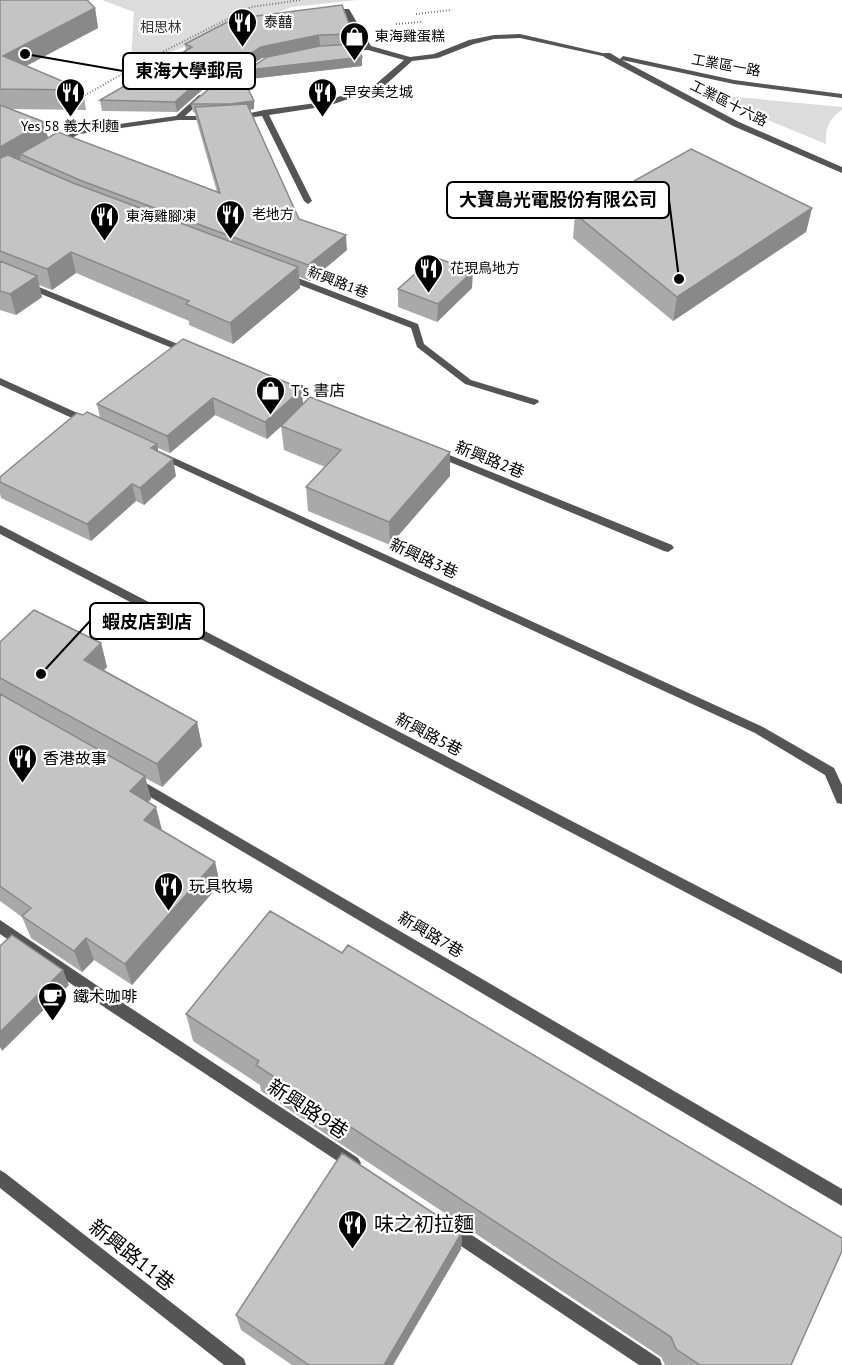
<svg xmlns="http://www.w3.org/2000/svg" width="842" height="1365" font-family="'PT Sans','Noto Sans TC',sans-serif">
<style>
.green{fill:#dcdcdc}
.lines{fill:none;stroke-linecap:round;stroke-linejoin:round}
.path{stroke:#777;stroke-width:2;stroke-dasharray:1 2;stroke-linecap:butt}
.minor{fill:#555;fill-rule:evenodd}
.tertiary{fill:#555;fill-rule:evenodd}
.wall{fill:#a9a9a9}
.shaded-wall{fill:#898989}
.building{fill:#c4c4c4;stroke:#898989;stroke-width:1.5}
.labels{text-anchor:middle;dominant-baseline:central;stroke-width:4.5;stroke-linejoin:round;paint-order:stroke}
.far-poi-label{font-size:14px;fill:#000;stroke:#fff;text-anchor:start}
.far-park-label{font-size:14px;fill:#333;stroke:#fff}
.far-street-label{font-size:14px;fill:#000;stroke:#fff}
.poi-label{font-size:16px;fill:#000;stroke:#fff;text-anchor:start}
.street-label{font-size:16px;fill:#000;stroke:#fff}
.near-street-label{font-size:20px;fill:#000;stroke:#fff}
.near-poi-label{font-size:20px;fill:#000;stroke:#fff;text-anchor:start}
.leader{fill:none;stroke:#000;stroke-width:2}
.callout-dot{fill:#000;stroke:#fff;stroke-width:2}
.callout{fill:#fff;stroke:#000;stroke-width:2}
.callout-label{font-size:18px;text-anchor:middle;font-weight:bold;fill:#000}
</style>
<rect width="100%" height="100%" fill="#fff"/>
<!-- green -->
<path class="green" d="M102 0H357L292 7 141 63 131 59 134 12Z
M705 94 842 107V110C829 119 825 128 826 144Z"/>
<g class="lines">
<!-- path -->
<path class="path" d="M416 14 452 10
M396 24 421 22
M82 97 141 63 251 7 301 0"/>
<!-- minor -->
<path class="minor" d="M343 9H349L371 46 410 57 434 54 469 40 494 35 520 34 611 55 607 57 520 38 494 39 474 44 438 58 412 61 383 87 328 106 269 115 312 201 308 204 304 201 262 116 236 119 232 117 264 110 324 102 377 83 404 60 368 50 341 51V47H344L363 46 342 11Z
M199 95 206 97 185 116H210L214 118 213 120H178L79 134 58 146 51 144 77 130 176 116Z
M0 271 190 349 192 351 187 354 184 353 0 277Z
M285 273 418 324 424 344 471 380 538 400 539 402 534 405 465 384 417 347 411 328 282 278V274Z
M0 378 93 420 94 422 93 424H85L0 385Z
M437 450 672 545 674 548 668 552 664 551 433 455 432 453Z
M159 451 763 727 834 768 842 785V804L837 803 825 775 755 733 155 456 154 454Z
M0 525 842 961V974L0 534Z
M134 776 842 1189V1206L130 785 128 781 130 777Z
M0 920 117 999 358 1158 361 1163 358 1168 353 1171 348 1168 107 1009 0 934Z
M0 1170 5 1173 244 1359 246 1365H224L0 1188Z
M449 1220 660 1359 662 1365H639L443 1234 441 1228 443 1222Z"/>
<!-- tertiary -->
<path class="tertiary" d="M604 53H610L620 59 623 56 734 80 842 94V98L734 84 622 60 739 122 842 167V173L733 126 604 57Z"/>
</g>
<!-- wall -->
<path class="wall" d="M0 0 95 8 98 28 26 66 83 90 86 110 12 109 44 122 48 138 217 192 197 122 195 113 193 112 191 104 254 101V109L250 110 299 219 347 250 310 281 299 277 300 288 233 344 189 325V321L76 273 52 290 39 285 42 297 16 315 0 310Z
M233 19 353 34V44L362 57V66L249 79 308 48 262 58 234 76 202 90 177 112 102 111 100 100 186 51 185 44Z
M812 208 806 232 673 321 573 238 575 214Z
M472 288 437 322 398 307V289Z
M302 389 303 404 450 476 390 545 308 511 306 487 325 467 284 450 281 426 267 439 215 415 170 453 158 448V451L176 476 144 505 136 501 91 541 1 498 0 493V477L83 415 100 418 97 404Z
M0 642 101 643 107 667 104 670 197 722 202 746 162 787 145 778 151 799 148 802 162 830 215 862 220 884 132 985 94 960 82 972 31 938 22 917 0 901Z
M186 1014 791 1365H665L661 1357 261 1091 260 1085 193 1041Z
M462 1232 461 1249 393 1365H292L241 1330 236 1315Z"/>
<!-- shaded-wall -->
<path class="shaded-wall" d="M95 8 98 28 7 76 3 56Z
M319 35 320 46 262 58 234 76 202 90 177 112 175 102 200 80 261 47Z
M362 57V66L249 79 248 70Z
M254 101V109L231 113 230 104Z
M44 122 49 142 20 154 21 158 0 170V147Z
M812 208 806 232 673 321 677 297Z
M346 235 347 250 310 281 308 265Z
M71 252 76 273 52 290 47 269Z
M298 267 300 288 233 344 230 323Z
M473 271 472 288 437 322 438 304Z
M37 276 42 297 16 315 10 294Z
M302 389 303 407 267 439 265 422Z
M213 398 215 415 170 453 167 436Z
M157 444 160 461 151 448Z
M450 452V476L390 545 389 522Z
M173 459 176 476 144 505 140 488Z
M132 484 136 501 91 541 87 524Z
M101 643 107 667 91 683 84 660Z
M197 722 202 746 162 787 157 764Z
M145 776 151 799 136 814 130 791Z
M156 807 162 830 144 820Z
M215 862 220 884 132 985 125 964Z
M86 938 94 960 82 972 74 951Z
M63 970 69 985 2 1051 0 1047V1032Z
M462 1232 461 1249 393 1365H384Z"/>
<!-- building -->
<path class="building" d="M0 0H87L95 8 3 56 83 90 0 89Z
M342 5 353 34 319 35 261 47 233 65 200 80 175 102 100 100 192 47 185 44 233 19Z
M356 44 362 57 248 70 267 57 320 46Z
M241 75 254 101 230 104H191L209 89Z
M247 104 299 219 346 235 308 265 82 181 20 154 58 132 220 193 195 107Z
M0 105 44 122 0 147Z
M691 149 812 208 677 297 575 214Z
M8 155 73 183 298 267 230 323 186 304 189 301 71 252 47 269 0 251V158Z
M434 257 473 271 438 304 398 289Z
M0 261 37 276 10 294 0 291Z
M183 339 302 389 265 422 213 398 167 436 97 404Z
M310 397 450 452 389 522 306 487 341 450 281 426Z
M87 412 157 444 151 448 173 459 140 488 132 484 87 524 0 482V477L77 413 83 415Z
M34 610 101 643 84 660 197 722 157 764 0 678V642Z
M0 694 145 776 130 791 156 807 144 820 215 862 125 964 86 938 74 951 22 916 31 908 0 886Z
M270 911 342 953 348 945 842 1238V1251L791 1365H700L676 1349 671 1337 256 1065 259 1061 186 1014Z
M12 935 63 970 0 1032V946Z
M342 1153 462 1232 384 1365H309L236 1315Z"/>
<!-- icons -->
<defs>
<symbol id="restaurant-pin" viewBox="-11 -11 22 30"><path d="M0 17L-7.5 6A9.5 9.5 0 1 1 7.5 6Z" fill="#000" stroke="#fff"/><path d="M-5-6h1v4h1v-4h1v4h1v-4h1v5L-1.5 .5V6h-2V.5L-5-1ZM5-6V6H3V1.5H1.5Q1.5-4 5-6Z" fill="#fff"/></symbol>
<symbol id="shop-pin" viewBox="-11 -11 22 30"><path d="M0 17L-7.5 6A9.5 9.5 0 1 1 7.5 6Z" fill="#000" stroke="#fff"/><path d="M-5-2.5h2.3a2.7 3.5 0 0 1 5.4 0H5L5.5 6h-11ZM-1.5-2.5h3a1.5 2.3 0 0 0-3 0Z" fill="#fff"/></symbol>
<symbol id="cafe-pin" viewBox="-11 -11 22 30"><path d="M0 17L-7.5 6A9.5 9.5 0 1 1 7.5 6Z" fill="#000" stroke="#fff"/><path d="M-5.5-4.5H6V0H3Q3 3.5 0 3.5H-2.5Q-5.5 3.5-5.5 0ZM3-3.2v2h1.7v-2ZM-6 4.5H4V6H-6Z" fill="#fff"/></symbol>
</defs>
<g fill-rule="evenodd">
<use href="#restaurant-pin" x="226" y="6" width="33" height="45"/>
<use href="#shop-pin" x="338" y="20" width="33" height="45"/>
<use href="#restaurant-pin" x="54" y="76" width="33" height="45"/>
<use href="#restaurant-pin" x="306" y="76" width="33" height="45"/>
<use href="#restaurant-pin" x="214" y="198" width="33" height="45"/>
<use href="#restaurant-pin" x="88" y="200" width="33" height="45"/>
<use href="#restaurant-pin" x="412" y="252" width="33" height="45"/>
<use href="#shop-pin" x="254" y="374" width="33" height="45"/>
<use href="#restaurant-pin" x="6" y="742" width="33" height="45"/>
<use href="#restaurant-pin" x="152" y="870" width="33" height="45"/>
<use href="#cafe-pin" x="36" y="980" width="33" height="45"/>
<use href="#restaurant-pin" x="336" y="1208" width="33" height="45"/>
</g>
<g class="labels">
<!-- far-poi labels -->
<g class="far-poi-label">
<text x="264" y="22">泰囍</text>
<text x="375" y="36">東海雞蛋糕</text>
<text x="343" y="92">早安美芝城</text>
<text x="70" y="126" text-anchor="middle">Yes 58 義大利麵</text>
<text x="252" y="214">老地方</text>
<text x="126" y="216">東海雞腳凍</text>
<text x="450" y="268">花現鳥地方</text>
</g>
<!-- far-park labels -->
<g class="far-park-label">
<text x="161" y="27">相思林</text>
</g>
<!-- far-street labels -->
<g class="far-street-label">
<text transform="translate(726 65) rotate(10)">工業區一路</text>
<text transform="translate(729 103) rotate(27)">工業區十六路</text>
<text transform="translate(338 282) rotate(21)">新興路1巷</text>
</g>
<!-- poi labels -->
<g class="poi-label">
<text x="291" y="390">T's 書店</text>
<text x="43" y="758">香港故事</text>
<text x="189" y="886">玩具牧場</text>
<text x="73" y="996">鐵木咖啡</text>
</g>
<!-- street labels -->
<g class="street-label">
<text transform="translate(490 459) rotate(22)">新興路2巷</text>
<text transform="translate(424 558) rotate(25)">新興路3巷</text>
<text transform="translate(429 734) rotate(28)">新興路5巷</text>
<text transform="translate(431 934) rotate(31)">新興路7巷</text>
</g>
<!-- near-street labels -->
<g class="near-street-label">
<text transform="translate(308 1109) rotate(33)">新興路9巷</text>
<text transform="translate(132 1255) rotate(38)">新興路11巷</text>
</g>
<!-- near-poi labels -->
<g class="near-poi-label">
<text x="374" y="1224">味之初拉麵</text>
</g>
</g>
<!-- callouts -->
<path class="leader" d="M25 54L123 71M679 279L669 200M41 674L90 621"/>
<g class="callout-dot">
<circle cx="25" cy="54" r="6"/>
<circle cx="679" cy="279" r="6"/>
<circle cx="41" cy="674" r="6"/>
</g>
<g class="callout">
<rect x="123" y="53" width="132" height="36" rx="6"/>
<rect x="447" y="182" width="222" height="36" rx="6"/>
<rect x="90" y="603" width="114" height="36" rx="6"/>
</g>
<g class="callout-label">
<text x="189" y="77">東海大學郵局</text>
<text x="558" y="206">大寶島光電股份有限公司</text>
<text x="147" y="628">蝦皮店到店</text>
</g>
</svg>
